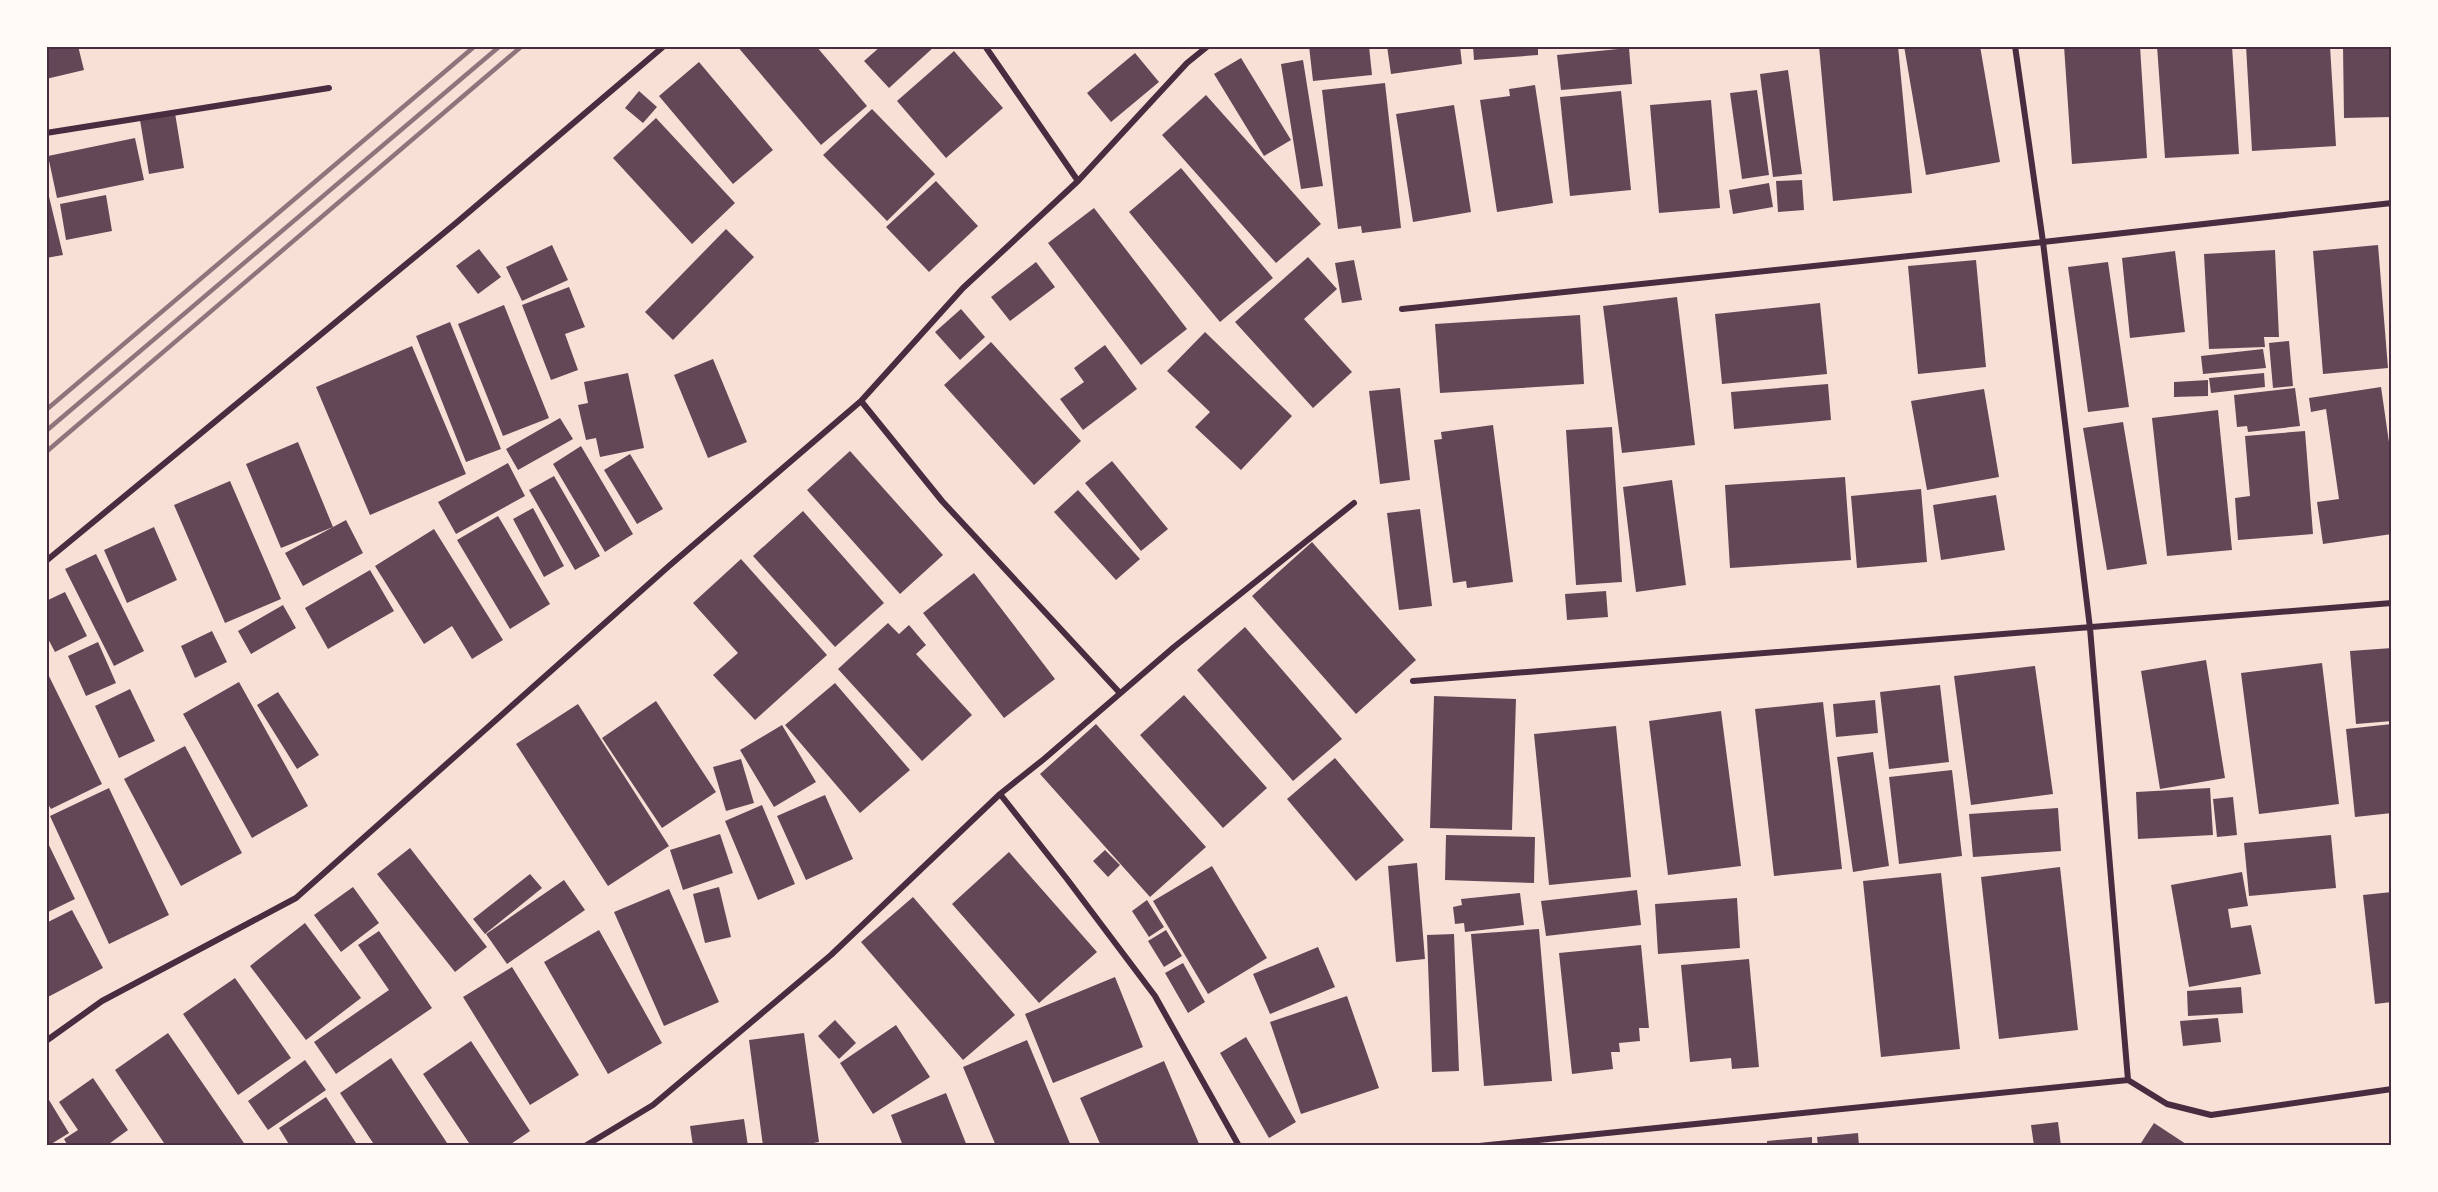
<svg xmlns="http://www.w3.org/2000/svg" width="2438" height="1192" font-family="Overpass,sans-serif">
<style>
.building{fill:#644757}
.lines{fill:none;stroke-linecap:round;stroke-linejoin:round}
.minor{stroke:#4a2c40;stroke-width:6}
.rail{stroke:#8f747c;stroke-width:4.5}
.neatline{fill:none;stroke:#4a2c40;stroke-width:2}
</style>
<rect width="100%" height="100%" fill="#f7e1d7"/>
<!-- building -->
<path class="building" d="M46 46H78L84 70 46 79Z
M737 46H816L867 106 821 145Z
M881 46H935L889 88 864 61Z
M1309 46H1369L1372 75 1313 81Z
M1387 46H1460L1462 64 1391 74Z
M1473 46H1538V55L1474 60Z
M1819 46H1898L1912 193 1833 201Z
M1904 46H1980L2000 162 1926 175Z
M2064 46H2140L2147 158 2072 164Z
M2157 46H2232L2239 154 2165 158Z
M2246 46H2330L2336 146 2252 151Z
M2343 46H2392V117L2344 118Z
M1629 48 1632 84 1561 90 1557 55Z
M954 51 1003 108 946 158 897 101Z
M1135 53 1159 82 1111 122 1087 93Z
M1241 58 1291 140 1264 156 1214 74Z
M1303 60 1323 186 1301 189 1281 64Z
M699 62 773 150 733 184 659 96Z
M1788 70 1802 174 1773 177 1760 74Z
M1385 83 1401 228 1362 233 1361 226 1338 229 1322 90Z
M1535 85 1553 203 1497 212 1480 100 1510 96 1509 89Z
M1757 90 1769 175 1742 179 1730 93Z
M639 91 657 107 643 123 625 108Z
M1621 91 1631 190 1570 196 1560 97Z
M1206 95 1321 224 1276 263 1162 135Z
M1711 100 1720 208 1659 213 1650 105Z
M1454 105 1471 212 1413 222 1396 114Z
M872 109 935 174 887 221 823 155Z
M175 113 184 168 149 174 140 120Z
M656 118 735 203 692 244 613 158Z
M135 138 144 180 57 198 48 156Z
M1181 168 1273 278 1220 322 1129 212Z
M1802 180 1804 210 1778 212 1776 181Z
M936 181 978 226 929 272 886 227Z
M1769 183 1773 207 1733 214 1729 190Z
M46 184 63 255 46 258Z
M106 195 112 231 66 240 60 204Z
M1094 208 1187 329 1141 365 1048 243Z
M726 229 754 257 673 340 645 312Z
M552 245 568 280 522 301 506 267Z
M2378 245 2388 368 2323 374 2313 251Z
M479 249 501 277 478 294 456 266Z
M2275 250 2279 337H2264L2265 347 2209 349 2204 254Z
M2175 251 2185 332 2130 338 2122 258Z
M1308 257 1337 289 1304 319 1352 372 1313 408 1235 322Z
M1354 260 1362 300 1342 303 1335 263Z
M1976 260 1986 367 1918 374 1908 266Z
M1036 262 1055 287 1010 321 991 297Z
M2108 262 2129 407 2088 412 2068 267Z
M569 287 585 327 565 334 578 370 551 380 522 305Z
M1677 297 1695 445 1622 453 1603 306Z
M1820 303 1827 374 1722 384 1715 314Z
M504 305 549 418 503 436 458 324Z
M961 309 985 337 960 360 935 332Z
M1580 315 1584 384 1440 393 1435 324Z
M450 322 501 449 466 462 416 336Z
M1205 332 1292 416 1241 470 1195 427 1210 412 1167 371Z
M2289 341 2293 386 2273 388 2269 343Z
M991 342 1081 441 1034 485 944 385Z
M1105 345 1137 389 1083 430 1060 399 1084 382 1074 368Z
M412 346 466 474 370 515 316 387Z
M2263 349 2266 368 2203 374 2201 356Z
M713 359 747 442 708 458 674 375Z
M628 373 644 448 600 457 596 438 586 440 578 405 588 403 584 382Z
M2264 373 2265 387 2211 393 2209 378Z
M2208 380V396L2174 397V382Z
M1828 384 1831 420 1734 429 1731 392Z
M2381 387 2392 463V534L2323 544 2317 502 2339 499 2326 409 2311 412 2309 398Z
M1400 388 1410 480 1380 484 1369 391Z
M2295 388 2300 426 2248 432 2247 426 2237 427 2234 395Z
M1984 389 1999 477 1927 490 1911 401Z
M2218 410 2232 550 2167 556 2152 418Z
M560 418 573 439 518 470 506 449Z
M2123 422 2147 564 2107 570 2083 428Z
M1493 425 1513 582 1467 588 1466 581 1453 583 1434 440 1442 439 1441 432Z
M1612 427 1622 582 1576 585 1566 430Z
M2305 431 2313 534 2238 540 2235 498 2250 496 2245 436Z
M298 442 333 527 281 548 246 464Z
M581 446 633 534 605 552 553 464Z
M850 451 943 555 900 594 807 490Z
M630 454 663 509 637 524 604 470Z
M1112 461 1168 529 1141 551 1085 483Z
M508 463 525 496 456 534 438 502Z
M554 476 600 556 575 570 529 490Z
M1845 477 1851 560 1730 568 1725 485Z
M1672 480 1686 585 1636 592 1623 487Z
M230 481 281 599 225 623 174 505Z
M1921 489 1927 562 1857 568 1851 496Z
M1078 490 1140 559 1116 580 1054 512Z
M1996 495 2005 550 1941 560 1933 505Z
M533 508 564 566 544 577 513 519Z
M1420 509 1432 606 1399 610 1387 513Z
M803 511 884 603 835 647 753 556Z
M498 516 550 604 510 629 457 540Z
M346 520 363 553 303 586 285 553Z
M154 527 177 580 127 603 104 550Z
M434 529 503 640 472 659 452 626 424 644 375 566Z
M1312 542 1416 660 1356 714 1252 596Z
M96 554 144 651 114 666 65 569Z
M741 559 827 655 755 720 713 675 738 653 693 603Z
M370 570 394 611 328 649 305 608Z
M974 573 1055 679 1004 718 923 613Z
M1606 591 1608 617 1567 620 1565 594Z
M65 592 87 636 55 652 46 635V601Z
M283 605 296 628 251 654 238 631Z
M888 623 899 634 909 625 926 645 916 654 972 715 922 761 838 669Z
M1245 627 1342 739 1293 781 1197 670Z
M212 631 227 662 195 678 181 646Z
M98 642 116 683 86 696 68 656Z
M2392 648V721L2356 724 2350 651Z
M2206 660 2225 778 2160 789 2141 671Z
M2322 663 2339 804 2259 814 2241 673Z
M2035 666 2053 794 1971 805 1954 676Z
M46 670 102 784 51 809 46 801Z
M239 682 308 806 252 838 183 714Z
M835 683 910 770 860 813 785 725Z
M1940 685 1949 762 1889 769 1880 692Z
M130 689 155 741 119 758 95 706Z
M278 692 319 755 297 769 257 705Z
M1184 695 1267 788 1223 828 1140 735Z
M1434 696 1516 699 1512 830 1430 828Z
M1875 700 1878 733 1836 737 1833 704Z
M656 701 716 792 662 828 602 738Z
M1823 702 1842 869 1774 876 1755 709Z
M578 704 669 846 608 886 516 744Z
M1721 711 1741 866 1668 875 1649 721Z
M1096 724 1206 847 1150 897 1040 774Z
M2392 724V813L2355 817 2346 729Z
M782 725 816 782 774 807 740 750Z
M1616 726 1631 877 1549 885 1534 734Z
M185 746 242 853 181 886 124 779Z
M1873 752 1889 866 1853 872 1837 757Z
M1335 758 1404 840 1356 881 1287 799Z
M741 759 754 803 726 811 713 767Z
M1952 770 1962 856 1899 864 1889 777Z
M109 788 169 915 109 944 50 816Z
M2210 788 2213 835 2138 839 2136 792Z
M825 795 853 859 806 880 777 816Z
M2233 797 2237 835 2217 837 2213 799Z
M762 805 795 884 758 900 725 821Z
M2058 808 2061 851 1973 857 1969 814Z
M720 834 733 873 683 890 670 850Z
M1446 835 1535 837 1534 883 1445 880Z
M2331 835 2336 888 2249 896 2244 843Z
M46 839 75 899 46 913Z
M410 848 487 947 455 972 377 874Z
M1105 850 1120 865 1108 877 1093 861Z
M1009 852 1097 952 1039 1003 952 904Z
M1417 863 1425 959 1396 962 1388 866Z
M1212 866 1267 958 1208 994 1153 901Z
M2060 867 2078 1030 1999 1039 1981 877Z
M2242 872 2248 906 2228 909 2231 928 2251 925 2261 974 2189 987 2171 885Z
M1941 873 1960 1049 1881 1057 1863 881Z
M530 874 542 888 485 934 473 919Z
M564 880 585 910 507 964 486 934Z
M353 887 379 923 341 952 314 915Z
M719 887 731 937 705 943 693 894Z
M669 889 719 1002 664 1026 614 912Z
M1637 890 1641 925 1546 936 1541 901Z
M2392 892V1002L2375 1004 2363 895Z
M1520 893 1524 925 1465 932 1464 923 1455 924 1453 907 1462 905 1461 899Z
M913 897 1015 1015 963 1060 861 942Z
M1737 898 1740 948 1658 954 1655 904Z
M1147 900 1164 927 1149 937 1132 911Z
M72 910 103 968 46 998V923Z
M305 923 361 998 306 1040 250 966Z
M1539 929 1552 1081 1484 1086 1471 934Z
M599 930 662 1043 608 1074 544 962Z
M1166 930 1182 956 1164 967 1148 941Z
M379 931 432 1008 336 1074 314 1042 389 990 358 945Z
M1454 934 1459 1071 1432 1072 1427 935Z
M1641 945 1649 1028H1639L1640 1041 1619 1043 1620 1052H1611L1613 1069 1572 1074 1559 953Z
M1318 947 1335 987 1270 1014 1253 974Z
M1749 959 1759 1067 1732 1069 1731 1058 1690 1062 1681 965Z
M1183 963 1205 1002 1188 1013 1165 973Z
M512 967 579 1075 530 1105 463 997Z
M1115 977 1143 1047 1053 1083 1025 1014Z
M235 978 291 1058 238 1095 183 1014Z
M2241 987 2243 1013 2188 1016 2187 991Z
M1347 996 1379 1088 1301 1114 1270 1022Z
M2218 1018 2221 1042 2183 1046 2180 1021Z
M835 1020 856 1043 839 1059 818 1036Z
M896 1025 930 1077 873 1114 840 1063Z
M168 1033 246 1146H166L115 1070Z
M804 1033 819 1142 797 1146H763L749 1040Z
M1246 1037 1296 1122 1269 1138 1220 1053Z
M1027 1040 1071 1146H996L963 1067Z
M471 1041 530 1131 508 1146H471L423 1074Z
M391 1058 449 1146H375L340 1093Z
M305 1060 326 1090 268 1130 248 1101Z
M1164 1061 1200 1146H1101L1080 1098Z
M93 1078 128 1130 106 1146H68L64 1139 78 1130 59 1102Z
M946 1093 967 1146H903L891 1115Z
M326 1097 358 1146H290L279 1128Z
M49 1100 69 1133 48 1146 46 1101Z
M744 1119 748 1146H693L690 1126Z
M2058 1122 2061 1146H2034L2031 1125Z
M2154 1123 2189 1146H2139Z
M1858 1133 1859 1146H1818L1817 1137Z
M1812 1137V1146H1767V1141Z"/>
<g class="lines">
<!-- minor -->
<path class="minor" d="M985 46 1078 181
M2015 46 2043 242 2090 628 2128 1080 2167 1104 2211 1115 2392 1089
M46 133 329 88
M1402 309 2043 242 2392 203
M861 401 942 501 1119 692
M46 561 456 223 664 46
M1413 681 2392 603
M1000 794 1067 879 1155 996 1239 1146
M46 1041 102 1001 296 898 669 566 861 401 963 288 1078 181 1187 63 1208 46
M585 1146 653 1105 831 955 1000 794 1044 759 1174 647 1354 503
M1479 1146 2128 1080"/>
<!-- rail -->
<path class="rail" d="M46 410 475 46
M46 431 500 46
M46 452 522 46"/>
</g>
<!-- border -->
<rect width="2438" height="1192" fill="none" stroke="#fffaf5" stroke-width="96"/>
<rect x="48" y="48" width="2342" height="1096" class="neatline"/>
</svg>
